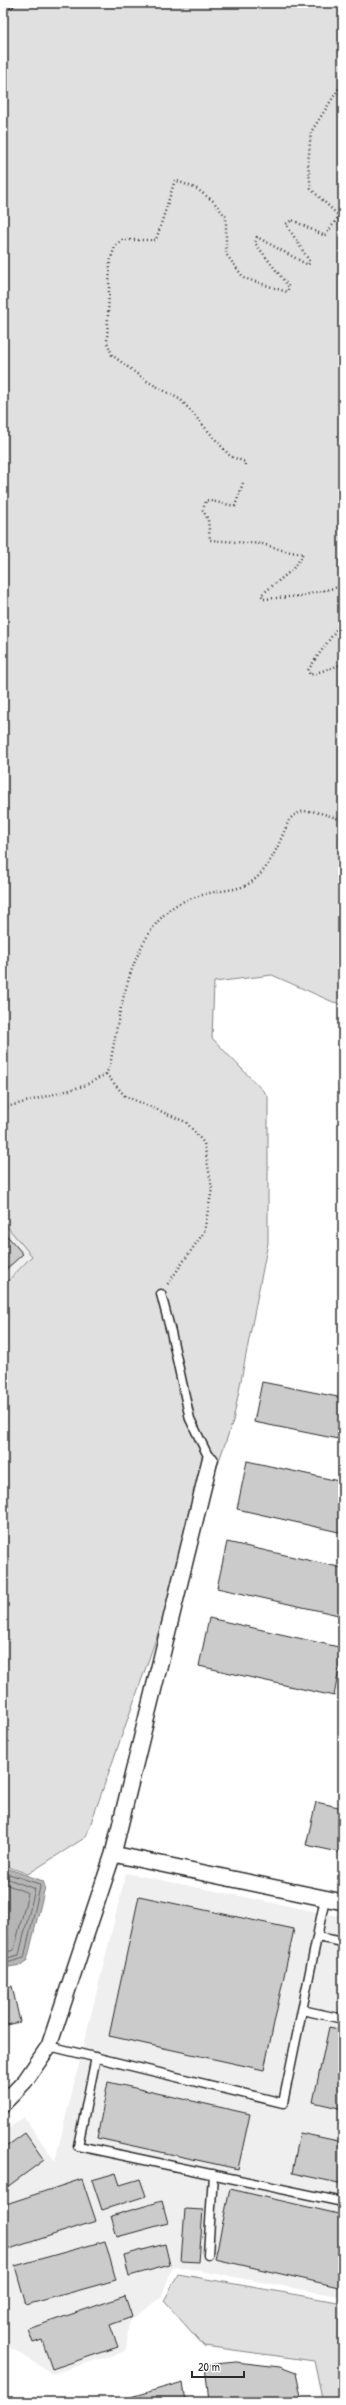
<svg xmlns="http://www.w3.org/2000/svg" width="346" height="2405" font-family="'Patrick Hand',sans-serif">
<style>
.built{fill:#efefef}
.green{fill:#e0e0e0;stroke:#868686}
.water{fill:#b6b6b6;stroke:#7e7e7e}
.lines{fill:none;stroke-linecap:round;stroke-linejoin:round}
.shore{stroke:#636363;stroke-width:1}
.building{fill:#cbcbcb;stroke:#2b2b2b}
.lane-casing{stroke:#2b2b2b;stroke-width:11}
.street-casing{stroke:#2b2b2b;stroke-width:18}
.path{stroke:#2b2b2b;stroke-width:2.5;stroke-dasharray:1 3;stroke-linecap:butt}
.lane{stroke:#fff;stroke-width:8}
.street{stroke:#fff;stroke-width:15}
</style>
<rect width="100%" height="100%" fill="#fff"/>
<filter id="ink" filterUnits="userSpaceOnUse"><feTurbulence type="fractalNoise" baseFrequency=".025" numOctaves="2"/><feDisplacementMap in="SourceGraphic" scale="8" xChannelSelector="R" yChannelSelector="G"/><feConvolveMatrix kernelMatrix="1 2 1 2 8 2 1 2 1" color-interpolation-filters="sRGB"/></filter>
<g filter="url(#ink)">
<!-- built -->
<path class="built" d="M3 1222 32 1256 3 1286Z
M126 1873 343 1917V2297L173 2266 161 2298 129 2321 126 2351 52 2374 3 2343V2133L24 2117 55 2161Z"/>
<!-- green -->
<path class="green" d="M3 3H343V1004L333 1002 272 975 214 982 212 1038 268 1096V1243L233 1421 86 1837 28 1874 3 1865V1286L32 1256 3 1222Z
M178 2274 343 2303V2402H323L314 2361 204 2346 164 2301Z"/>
<!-- water -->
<path class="water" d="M3 1867 43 1881 45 1887 27 1961 21 1965 3 1968Z"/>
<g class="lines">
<!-- shore -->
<path class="shore" d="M3 1872 39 1884 40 1887 24 1958 3 1964
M3 1877 35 1889 19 1955 3 1959
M3 1883 28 1893 14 1950 3 1953"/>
</g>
<!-- building -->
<path class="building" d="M3 1231 23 1254 3 1272Z
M262 1382 343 1398V1440L254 1422Z
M247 1461 343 1482V1533L237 1509Z
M227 1542 343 1568V1616L217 1588Z
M209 1618 343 1648 334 1696 199 1666Z
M316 1802 343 1808V1853L306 1845Z
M139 1896 294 1929 264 2070 109 2036Z
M12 1986 20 2022 3 2026V1988Z
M329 2027 343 2030V2109L313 2102Z
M108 2082 250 2114 238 2169 97 2138Z
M25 2133 44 2160 3 2190V2149Z
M300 2133 343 2142V2184L292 2173Z
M116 2173 120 2185 140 2179 146 2196 102 2210 92 2180Z
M82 2179 96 2221 3 2251V2205Z
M230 2189 343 2215V2288L215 2259Z
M162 2201 168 2223 117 2237 111 2216Z
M185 2209 203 2210 199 2262 181 2261Z
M105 2241 116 2280 26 2305 15 2266Z
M165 2244 170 2265 129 2276 124 2255Z
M3 2276 7 2290 3 2291Z
M125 2296 132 2317 110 2325 118 2347 52 2369 42 2340 33 2343 28 2329Z
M236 2362 280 2367 296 2373 302 2402H209L205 2365Z
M183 2382 186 2402H113Z"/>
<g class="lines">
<defs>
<path id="lane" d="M3 7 10 3
M161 1294 171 1332 190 1419 210 1460
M317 1937 343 1942
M302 2010 343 2019
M49 2046 283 2103 325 1898
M96 2057 78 2146 343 2202
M208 2255 213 2174"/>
<path id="street" d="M113 1854 210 1460
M3 2104 25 2081 49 2046 113 1854 343 1902"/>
</defs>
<!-- lane casing -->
<use href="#lane" class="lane-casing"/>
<!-- street casing -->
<use href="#street" class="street-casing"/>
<!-- path -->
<path class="path" d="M343 82 311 132 308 164 311 189 343 220
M245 465V462L230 456 181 400 145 380 112 355 107 342 110 262 115 246 122 240H156L175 180 197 189 213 201 226 217V254L244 278 287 292 289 287 255 243 257 237 308 265 310 262 286 224 292 220 325 236 339 216
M243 483 235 506 206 500 203 510 208 520 210 540 263 544 285 551 304 554 292 570 261 595 264 599 300 596 343 586
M343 620 308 670 310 675 343 664
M106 1074 125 1096 186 1122 204 1143 212 1189 204 1232 167 1285
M3 1108 84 1086 106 1074 110 1066C118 1018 129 946 167 912 177 902 192 898 205 894 216 891 227 891 238 888 266 882 279 843 289 820 304 803 324 815 343 820"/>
<!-- lane -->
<use href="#lane" class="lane"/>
<!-- street -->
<use href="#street" class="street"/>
</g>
</g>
<!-- margin -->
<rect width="346" height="2405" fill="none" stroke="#fff" stroke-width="16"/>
<rect x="8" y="8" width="330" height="2389" fill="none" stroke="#2b2b2b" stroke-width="1.5" filter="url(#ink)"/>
<!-- scale -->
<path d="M192 2371v6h52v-6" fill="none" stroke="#2b2b2b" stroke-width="2"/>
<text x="198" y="2371" font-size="12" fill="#2b2b2b" stroke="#ffffff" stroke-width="3" paint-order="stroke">20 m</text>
</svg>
